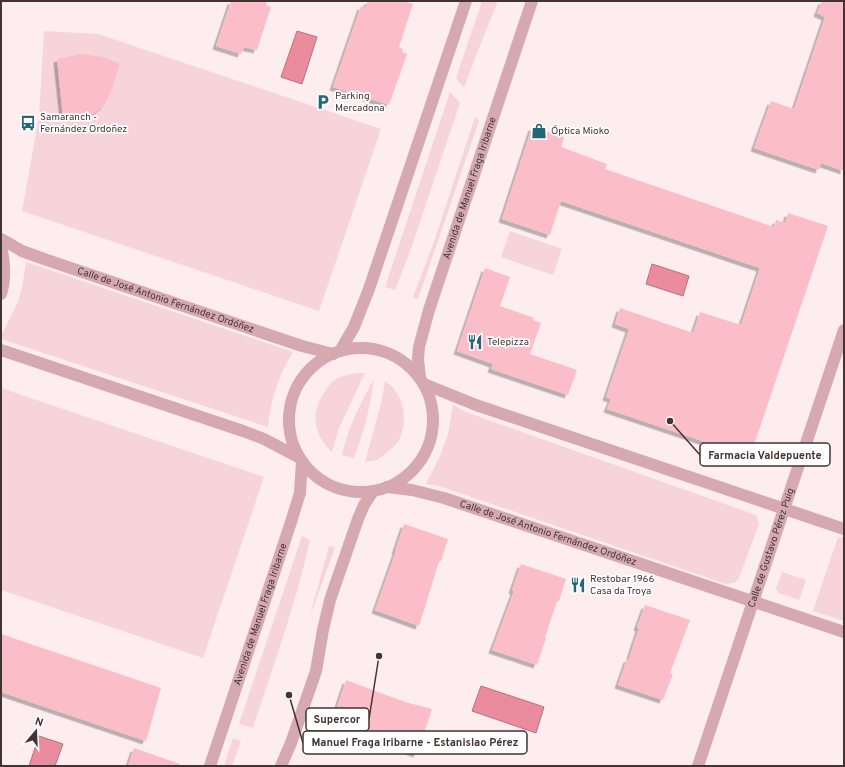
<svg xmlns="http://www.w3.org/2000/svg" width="845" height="767" font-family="Overpass,sans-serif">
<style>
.green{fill:#f6d4d9}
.water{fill:#eb8b9e;stroke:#b8717e}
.building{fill:#fbbec8;filter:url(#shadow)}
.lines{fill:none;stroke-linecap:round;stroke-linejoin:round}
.minor{stroke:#d6a9b0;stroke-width:12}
.tertiary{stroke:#d6a9b0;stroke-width:12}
.labels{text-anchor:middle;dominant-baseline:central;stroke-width:3.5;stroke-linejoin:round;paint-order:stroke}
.poi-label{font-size:10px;fill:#423335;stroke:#fff;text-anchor:start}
.street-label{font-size:10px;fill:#423335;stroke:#fff}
.leader{fill:none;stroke:#423335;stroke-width:1.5}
.callout-dot{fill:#423335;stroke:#fff;stroke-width:1.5}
.callout{fill:#fff;stroke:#423335;stroke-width:1.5}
.callout-label{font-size:11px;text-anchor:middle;font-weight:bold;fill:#423335}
</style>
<defs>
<filter id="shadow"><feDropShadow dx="-3.5" dy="3.5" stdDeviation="0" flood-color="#0004"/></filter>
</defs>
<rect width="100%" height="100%" fill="#fdedef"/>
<!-- green -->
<path class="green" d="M482 1H498L475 58 464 88 456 78Z
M44 31 98 34 381 129 319 311 22 211 39 116Z
M450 92 460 103 412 246 395 290 385 287Z
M475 117 479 121 418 299 413 297 435 239Z
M510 231 562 249 553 275 501 257Z
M26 262 293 352C278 376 271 400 268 427L1 339V336L17 304 22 288Z
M357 373H365L339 428 332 452C314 435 310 414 324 393 327 387 331 382 336 379 343 375 350 374 357 373Z
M374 379C370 408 364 432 354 458L342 455C348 427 360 404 374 379Z
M385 381C405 394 409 422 398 442 395 446 390 449 387 452 384 455 380 458 377 460 373 461 369 461 365 462L381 404Z
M1 388 264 477 203 658 1 590Z
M453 405 466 412 756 515 759 524 739 578 734 583 726 584 439 486 426 484 440 456 448 434Z
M302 536 310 540C296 604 273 666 253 728L239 724Z
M838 537 844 538V621L813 611Z
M329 546 335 548 309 619Z
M782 572 806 580 799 600 778 593 776 589Z
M233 738 241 741 232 766H224Z"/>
<!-- water -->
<path class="water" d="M297 31 317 37 302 84 281 77Z
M652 264 689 276 683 296 646 284Z
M481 686 544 707 536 733 472 711Z
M39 736 63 744 55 766H29Z"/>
<!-- building -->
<path class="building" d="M231 1H267L266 5 271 7 257 50 244 47 241 54 216 46Z
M368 1H404L413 4 399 47 403 49 402 52 407 54 389 105 333 87 361 6 365 8Z
M822 1H844V171L821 163 819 170 754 148 771 101 794 109 825 17 817 13Z
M81 54 103 57 120 64 113 86 104 106 93 114 81 118 63 117 57 59Z
M532 127 564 137 561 147 607 164 605 169 774 227 776 220 785 223 788 213 828 226 750 457 607 409 611 399 606 397 629 329 615 324 620 308 693 333 700 312 741 325 760 268 561 201 550 235 502 219Z
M485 268 510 277 500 306 534 318 533 320 541 323 530 354 577 370 568 395 491 369 493 364 457 351Z
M404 524 448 539 441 561H439L437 568 419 626 375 610 396 551H395Z
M521 564 566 579 559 601H557L545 638H546L537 665 492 650 514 591 512 590Z
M645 605 690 620 670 673 673 674 663 700 618 685 627 659H629L634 643 639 628 637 627Z
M1 634 161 688 146 741 1 692Z
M346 680 405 702 432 709 417 754 359 733 358 735 331 725Z
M134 748 180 764V766H128Z"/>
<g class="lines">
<!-- minor -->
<g class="minor">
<path id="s1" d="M1 239 22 251 44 259 302 346 333 354"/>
<path d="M1 350 243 431 264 439 300 458"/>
<path d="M424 384 476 405 844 529"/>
<path id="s2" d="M387 487 412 490 444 498 844 632"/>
<path id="s3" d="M698 766 844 330"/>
</g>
<!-- tertiary -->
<g class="tertiary">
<path d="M1 247C5 263 6 278 1 294"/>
<circle cx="361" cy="420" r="72"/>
<path d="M340 351 354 327 369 289 466 1"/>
<path id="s4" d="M420 378 418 359 419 347 429 310 532 1"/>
<path id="s5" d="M210 766 290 525 300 493 302 461"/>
<path d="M281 766 291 743 316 671 323 630 330 600 358 519 364 505 373 491"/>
</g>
</g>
<!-- icons -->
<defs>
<symbol id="parking-bare" viewBox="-9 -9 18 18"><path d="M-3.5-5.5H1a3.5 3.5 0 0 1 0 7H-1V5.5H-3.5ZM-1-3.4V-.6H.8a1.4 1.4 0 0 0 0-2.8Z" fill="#226778" stroke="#fff" stroke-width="2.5" paint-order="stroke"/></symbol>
<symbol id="bus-bare" viewBox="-9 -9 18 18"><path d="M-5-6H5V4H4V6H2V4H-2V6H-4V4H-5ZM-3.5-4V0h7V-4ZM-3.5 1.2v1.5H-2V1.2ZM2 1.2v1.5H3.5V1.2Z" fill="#226778" stroke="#fff" stroke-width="2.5" paint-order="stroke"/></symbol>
<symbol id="shop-bare" viewBox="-9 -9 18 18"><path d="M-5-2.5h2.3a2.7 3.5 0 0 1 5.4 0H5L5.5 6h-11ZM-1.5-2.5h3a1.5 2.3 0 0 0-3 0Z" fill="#226778" stroke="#fff" stroke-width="2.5" paint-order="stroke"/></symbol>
<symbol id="restaurant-bare" viewBox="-9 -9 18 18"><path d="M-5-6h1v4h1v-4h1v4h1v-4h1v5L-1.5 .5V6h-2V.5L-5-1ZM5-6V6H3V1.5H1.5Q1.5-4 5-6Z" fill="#226778" stroke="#fff" stroke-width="2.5" paint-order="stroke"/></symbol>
</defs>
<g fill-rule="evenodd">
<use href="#parking-bare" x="312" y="91" width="22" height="22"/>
<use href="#bus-bare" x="17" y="112" width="22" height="22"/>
<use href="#shop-bare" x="528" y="120" width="22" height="22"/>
<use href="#restaurant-bare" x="464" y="331" width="22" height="22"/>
<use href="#restaurant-bare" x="567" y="574" width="22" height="22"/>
</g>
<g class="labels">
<!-- poi labels -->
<g class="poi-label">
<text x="335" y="96">Parking<tspan x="335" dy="12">Mercadona</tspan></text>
<text x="40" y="117">Samaranch -<tspan x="40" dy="12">Fernández Ordoñez</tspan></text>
<text x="551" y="131">Óptica Mioko</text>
<text x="487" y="342">Telepizza</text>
<text x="590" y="579">Restobar 1966<tspan x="590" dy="12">Casa da Troya</tspan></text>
</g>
<!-- street labels -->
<g class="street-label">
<text stroke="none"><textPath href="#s4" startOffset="198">Avenida de Manuel Fraga Iribarne</textPath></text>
<text stroke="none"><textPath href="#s1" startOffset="176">Calle de José Antonio Fernández Ordóñez</textPath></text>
<text stroke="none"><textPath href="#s2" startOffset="168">Calle de José Antonio Fernández Ordóñez</textPath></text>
<text stroke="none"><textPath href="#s3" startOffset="230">Calle de Gustavo Pérez Puig</textPath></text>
<text stroke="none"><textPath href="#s5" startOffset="160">Avenida de Manuel Fraga Iribarne</textPath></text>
</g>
</g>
<!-- callouts -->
<path class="leader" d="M670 421L700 455M379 656L369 719M289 695L303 743"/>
<g class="callout-dot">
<circle cx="670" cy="421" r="4"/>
<circle cx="379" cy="656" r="4"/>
<circle cx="289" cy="695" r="4"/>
</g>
<g class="callout">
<rect x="700" y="443" width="130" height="23" rx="4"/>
<rect x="306" y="708" width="63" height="23" rx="4"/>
<rect x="303" y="731" width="224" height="23" rx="4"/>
</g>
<g class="callout-label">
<text x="765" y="459">Farmacia Valdepuente</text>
<text x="337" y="723">Supercor</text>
<text x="415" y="746">Manuel Fraga Iribarne - Estanislao Pérez</text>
</g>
<!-- border -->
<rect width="845" height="767" fill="none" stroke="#423335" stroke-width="4"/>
<!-- north arrow -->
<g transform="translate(36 731) rotate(19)" stroke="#ffffff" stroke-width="3" paint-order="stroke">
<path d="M0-3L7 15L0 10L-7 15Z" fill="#423335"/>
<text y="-6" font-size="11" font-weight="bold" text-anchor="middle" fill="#423335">N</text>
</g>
</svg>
